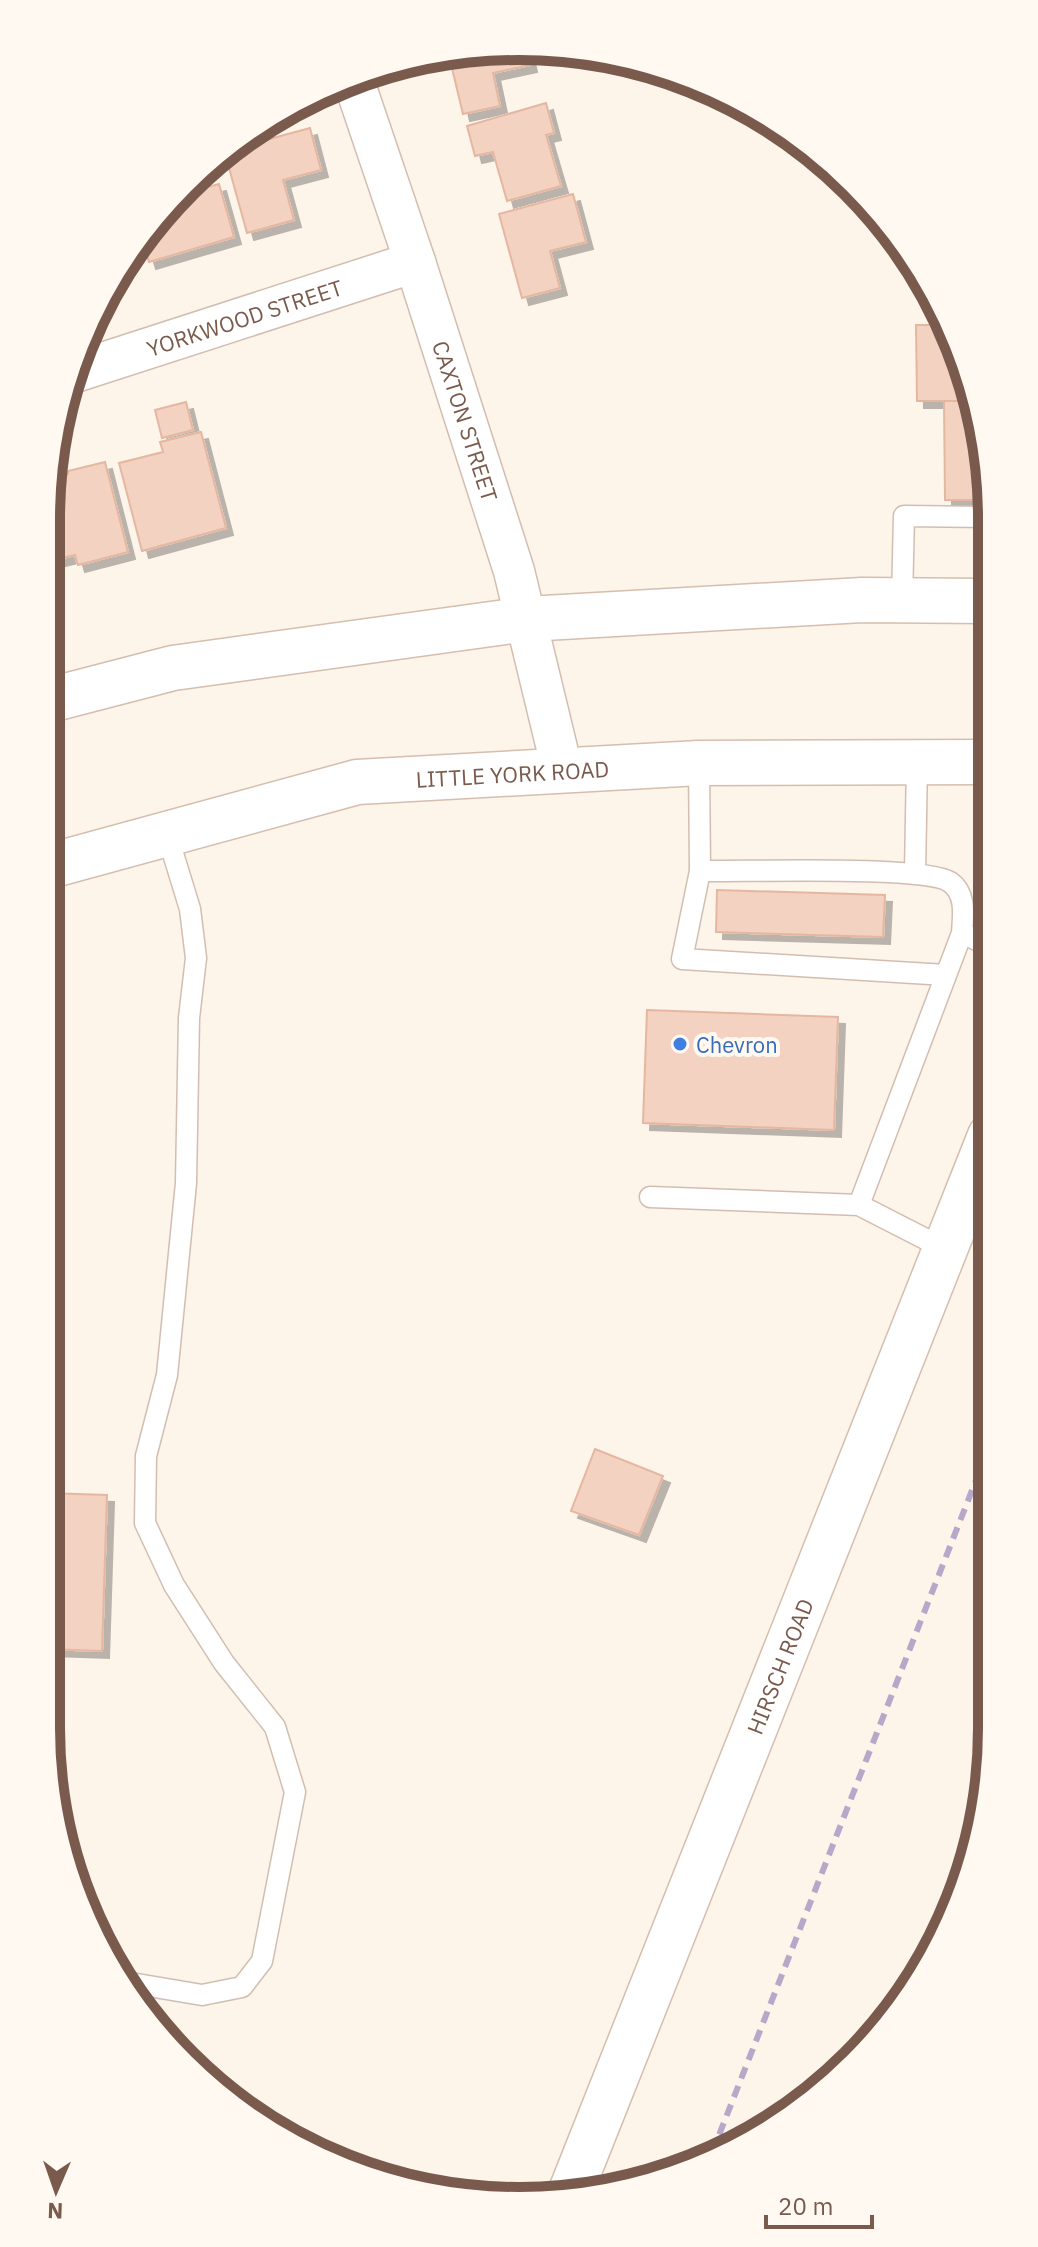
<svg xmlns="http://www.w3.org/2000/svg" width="1038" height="2247" font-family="'IBM Plex Sans',sans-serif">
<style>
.building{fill:#f3d2c1;stroke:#e5b7a1;stroke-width:2;filter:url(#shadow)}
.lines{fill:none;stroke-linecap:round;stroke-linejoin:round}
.service-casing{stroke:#d2beb1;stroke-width:23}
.minor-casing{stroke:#d2beb1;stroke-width:43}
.secondary-casing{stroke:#d5beae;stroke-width:47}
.service{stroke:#fff;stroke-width:20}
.minor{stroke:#fff;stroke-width:40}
.secondary{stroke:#fff;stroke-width:44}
.rail{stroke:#b7a7c8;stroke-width:6;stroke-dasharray:12 8;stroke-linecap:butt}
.shop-dot{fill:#3f7fe0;stroke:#fff9f1;stroke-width:3}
.labels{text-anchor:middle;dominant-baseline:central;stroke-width:8;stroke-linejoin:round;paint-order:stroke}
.street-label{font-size:22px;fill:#795a4c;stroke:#fff9f1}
.shop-label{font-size:22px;fill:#366cbe;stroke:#fff9f1;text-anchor:start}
.rim{fill:none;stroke:#795a4c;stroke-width:10}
</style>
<defs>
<filter id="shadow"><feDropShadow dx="7" dy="7" stdDeviation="0" flood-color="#0004"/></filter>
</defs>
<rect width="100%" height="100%" fill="#fdf4ea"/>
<!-- building -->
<path class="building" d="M519 46 526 48 530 65 493 73 500 106 463 114 450 60Z
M546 103 554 133 546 135 561 186 507 201 493 152 475 156 467 126Z
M310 128 321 170 283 180 294 220 247 233 226 157 240 147Z
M219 184 234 237 149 262 144 245 177 195Z
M573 194 586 242 550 251 560 288 522 298 499 214Z
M916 325H948L956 338 973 401H917Z
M944 401H973L988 457V500H945Z
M186 402 193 430 162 438 155 410Z
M201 432 226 528 142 551 119 463 163 452 160 442Z
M105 462 128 552 78 565 75 555 46 562V519L54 478 68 474V471Z
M717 890 885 895 883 937 716 932Z
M647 1010 838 1017 834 1130 643 1123Z
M595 1449 663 1476 639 1535 571 1511Z
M46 1493 107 1495 102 1651 46 1649Z"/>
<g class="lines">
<defs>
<path id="service" d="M902 600 904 516 988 517
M699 763 700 871 682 959 946 975
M700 871C741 872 926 865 950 882 967 894 963 916 962 933L859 1205
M915 873 917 762
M962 933 989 946
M650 1197 859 1205 945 1249
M131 1983 202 1995 242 1987 262 1961 295 1792 275 1727 224 1663 174 1585 145 1523 146 1456 167 1375 186 1183 189 1018 196 958 190 909 167 834"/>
<g id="minor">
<path id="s1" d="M353 79 415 262 514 571 562 769"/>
<path id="s2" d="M75 372 415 262"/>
</g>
<g id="secondary">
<path d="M46 701 173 668 527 619 862 600 988 601"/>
<path id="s3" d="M46 867 357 782 699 763 989 762"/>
<path id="s4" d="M569 2196 990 1136"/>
</g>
</defs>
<!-- service casing -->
<use href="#service" class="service-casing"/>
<!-- minor casing -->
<use href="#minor" class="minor-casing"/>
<!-- secondary casing -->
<use href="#secondary" class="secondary-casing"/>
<!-- service -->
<use href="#service" class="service"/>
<!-- minor -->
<use href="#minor" class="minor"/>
<!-- secondary -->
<use href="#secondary" class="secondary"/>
<!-- rail -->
<path class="rail" d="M712 2153 991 1442"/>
</g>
<!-- markers -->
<circle class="shop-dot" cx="680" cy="1044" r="8"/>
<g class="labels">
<!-- street labels -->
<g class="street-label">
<text stroke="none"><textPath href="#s2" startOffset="178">YORKWOOD STREET</textPath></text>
<text stroke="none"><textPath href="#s1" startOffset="360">CAXTON STREET</textPath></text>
<text stroke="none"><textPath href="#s3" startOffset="478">LITTLE YORK ROAD</textPath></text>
<text stroke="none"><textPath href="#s4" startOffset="570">HIRSCH ROAD</textPath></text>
</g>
<!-- shop labels -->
<g class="shop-label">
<text x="696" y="1044">Chevron</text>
</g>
</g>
<!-- crop -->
<path d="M0 0H1038V2247H0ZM519 60H519A459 459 0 0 1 978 519V1728A459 459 0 0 1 519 2187H519A459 459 0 0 1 60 1728V519A459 459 0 0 1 519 60Z" fill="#fff9f1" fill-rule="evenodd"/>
<path class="rim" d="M519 60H519A459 459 0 0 1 978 519V1728A459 459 0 0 1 519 2187H519A459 459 0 0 1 60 1728V519A459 459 0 0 1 519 60Z"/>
<!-- north arrow -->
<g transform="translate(56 2191) rotate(182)" stroke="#fff9f1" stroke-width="6" paint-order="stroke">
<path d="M0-6L14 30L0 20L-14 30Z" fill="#795a4c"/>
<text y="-12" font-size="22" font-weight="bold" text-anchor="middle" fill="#795a4c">N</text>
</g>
<!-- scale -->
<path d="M766 2215v12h106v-12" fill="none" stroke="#795a4c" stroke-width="4"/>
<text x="778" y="2215" font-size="24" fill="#795a4c" stroke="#fff9f1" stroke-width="6" paint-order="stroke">20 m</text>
</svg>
